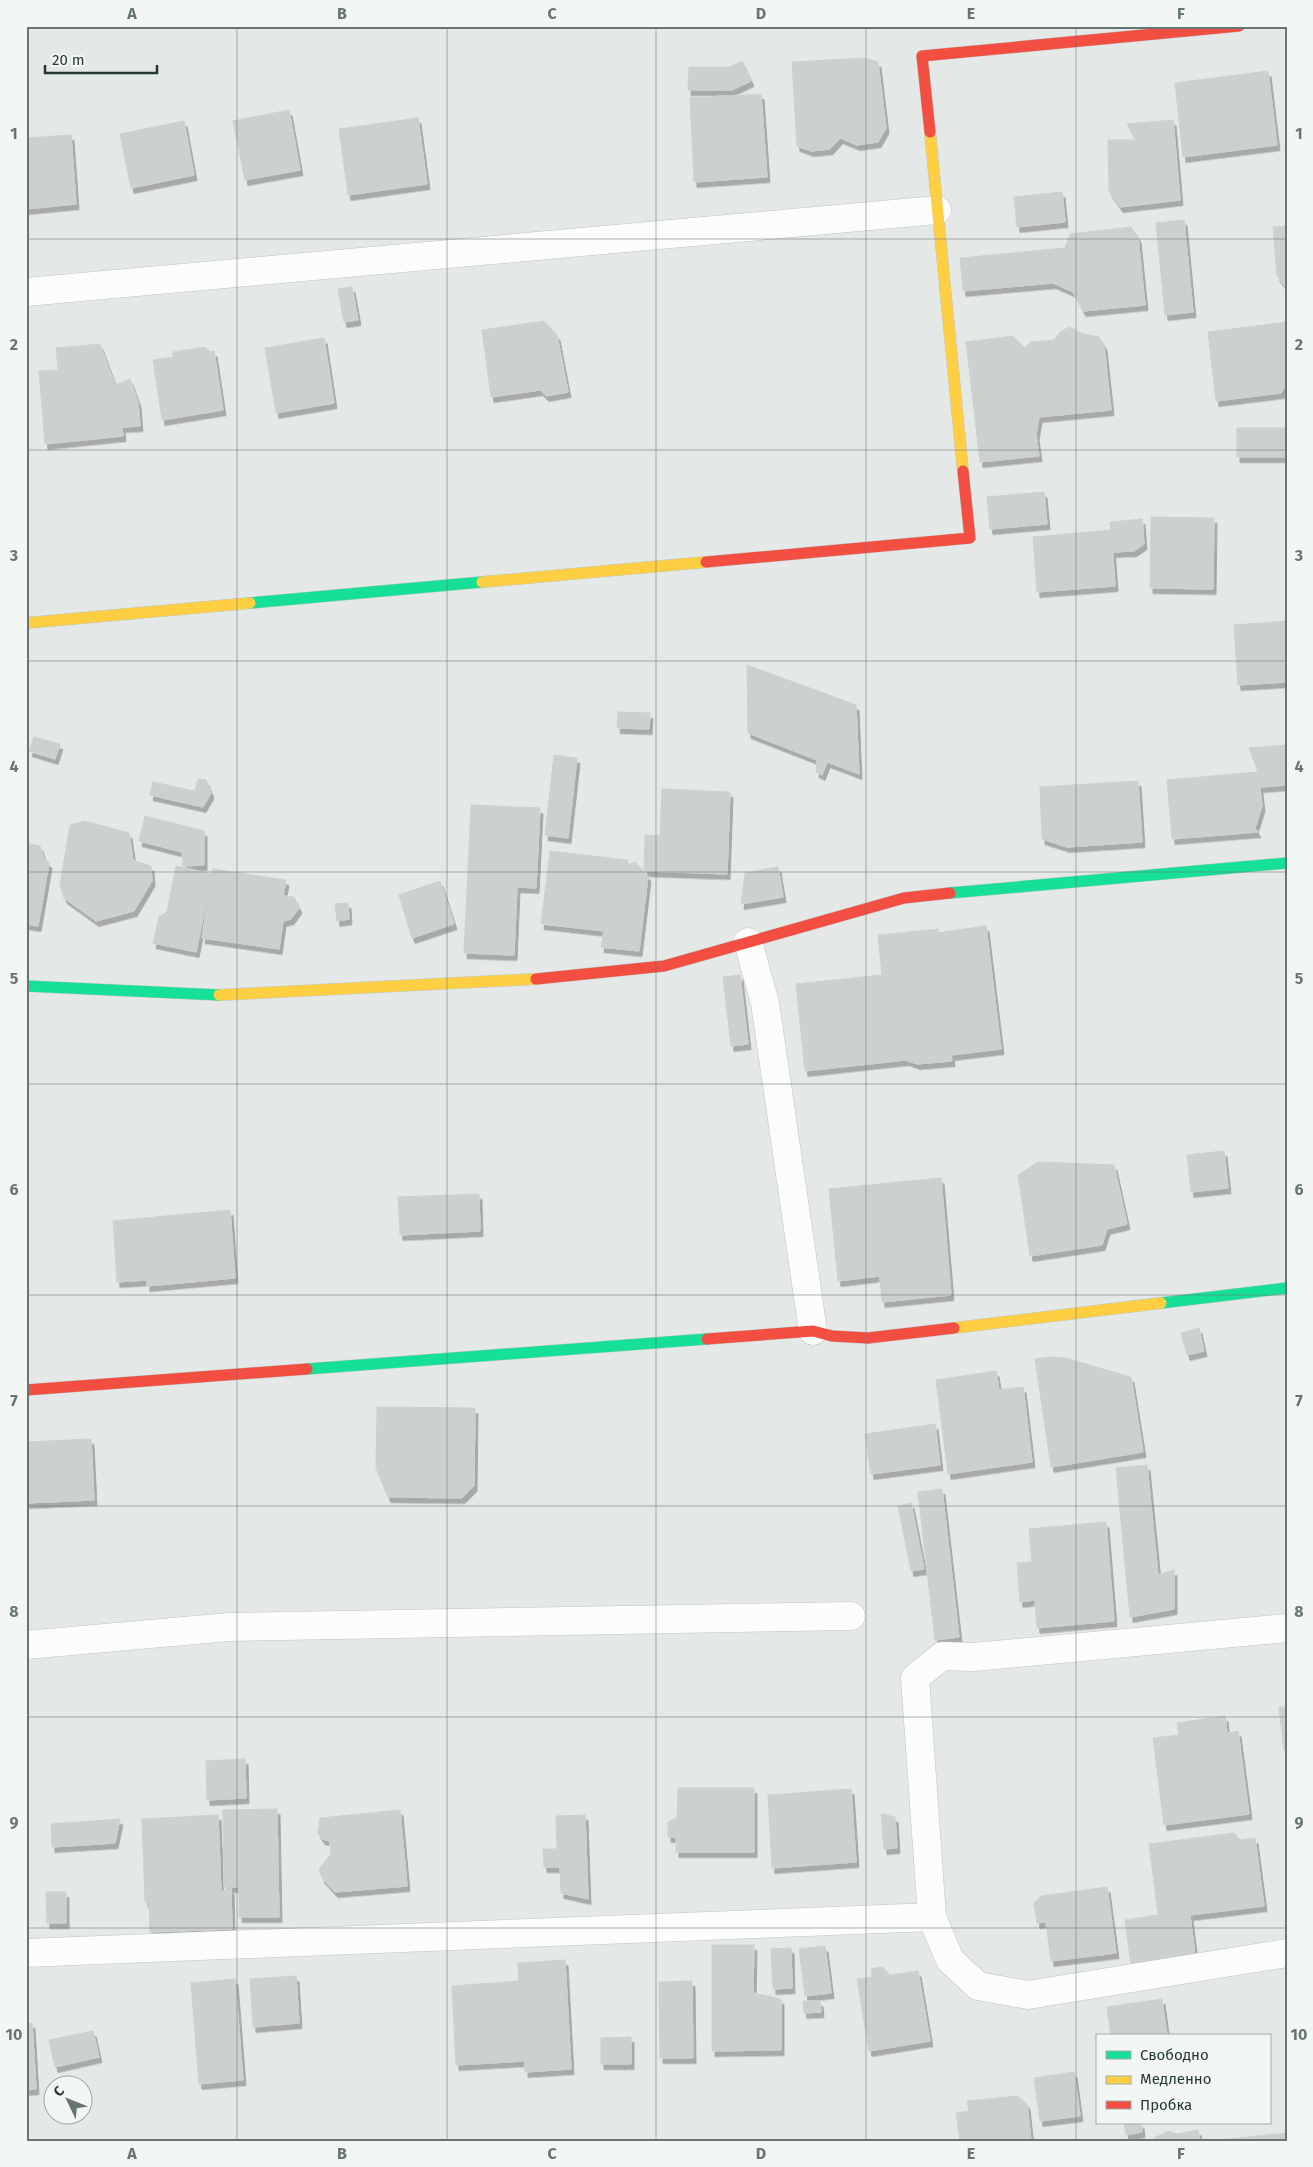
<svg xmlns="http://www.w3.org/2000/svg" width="1313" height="2167" font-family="'Fira Sans',sans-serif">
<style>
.building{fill:#ccd1cf;stroke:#cdd1cf;filter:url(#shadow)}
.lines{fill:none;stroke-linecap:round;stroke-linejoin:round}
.street-casing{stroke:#c1c5c3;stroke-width:29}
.fast-casing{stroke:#c0c6c3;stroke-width:12}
.slow-casing{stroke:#c0c6c3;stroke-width:12}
.jam-casing{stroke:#c0c6c3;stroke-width:12}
.street{stroke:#fbfcfb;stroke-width:28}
.fast{stroke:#16e098;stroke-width:11}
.slow{stroke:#ffcf43;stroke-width:11}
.jam{stroke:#f24e42;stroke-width:11}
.grid{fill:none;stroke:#677672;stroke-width:1;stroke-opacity:0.55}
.neatline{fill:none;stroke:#677672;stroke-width:2}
.grid-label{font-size:16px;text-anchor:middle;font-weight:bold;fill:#677672}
</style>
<defs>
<filter id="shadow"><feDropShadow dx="3" dy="5.5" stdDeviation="0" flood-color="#0004"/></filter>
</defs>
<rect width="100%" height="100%" fill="#e4e8e6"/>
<!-- building -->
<path class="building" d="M865 58 878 62 886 128 878 142 857 145 840 138 830 149 811 151 797 146 792 62Z
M742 61 751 81 732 90H688L689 67H730Z
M1268 71 1277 145 1183 157 1175 83Z
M761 94 767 177 694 182 690 98Z
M289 110 300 170 245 180 233 121Z
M418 118 427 184 348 195 339 129Z
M1173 120 1180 200 1120 207 1109 191 1108 140H1136L1127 124Z
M184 121 194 175 131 188 120 134Z
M71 135 76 204 26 209V138Z
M1062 192 1065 222 1017 227 1014 197Z
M1184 220 1193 312 1165 315 1156 223Z
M1287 226V289L1277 276 1273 227Z
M1131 227 1138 237 1145 305 1083 311 1073 292 1053 283 963 291 960 258 1065 248 1070 234Z
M352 287 358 320 344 322 338 289Z
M544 321 557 335 568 392 546 396 540 390 491 397 482 330Z
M1287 322V383L1281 393 1216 401 1208 332Z
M1069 327 1084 334 1099 337 1104 345 1111 410 1039 417 1036 435 1039 456 980 462 966 342 1013 336 1025 348 1031 342 1054 340 1060 332Z
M324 338 334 403 276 413 265 348Z
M100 344 115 385 130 379 138 402 140 426 122 427 123 436 45 444 39 371 58 370 56 348Z
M205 347 210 352 214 351 223 410 162 420 153 360 173 357V352Z
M1237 428H1287V457H1237Z
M1044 492 1047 524 990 529 987 497Z
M1151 517 1214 518 1213 589 1150 588Z
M1142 519 1144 544 1134 551 1113 552 1110 522Z
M1111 530 1115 586 1037 592 1033 537Z
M1287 621V682L1238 685 1234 625Z
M747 665 856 705 859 774 827 762 822 775 816 772 817 760 748 733Z
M618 712 650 713 649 729 617 728Z
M34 737 60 744 55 759 29 751Z
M1287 745V785L1260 787 1258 772 1249 748Z
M554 755 577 758 568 838 545 835Z
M1258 772 1262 806 1255 828 1258 832 1172 839 1167 780Z
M198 779 206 780 211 793 203 807 150 795 153 782 195 791Z
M1138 781 1142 842 1067 847 1042 839 1040 787Z
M662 789 730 792 727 874 644 871 645 835 660 836Z
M471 805 540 808 536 888 517 887 514 955 464 953Z
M145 816 204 831V865L183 866 182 852 139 841Z
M85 821 129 833 133 860 151 866 152 881 134 911 96 921 64 898 60 885 70 825Z
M26 843 40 846 44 859 49 863 38 926 26 924Z
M550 851 627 860 629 865 635 862 648 876 639 951 601 947 604 931 541 924Z
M176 866 212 874 196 952 153 943 159 917 167 912Z
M778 867 783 897 741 904 745 873Z
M213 869 286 880 283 896 294 897 299 908 291 919 283 921 279 949 202 938Z
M440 881 454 924 412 938 399 895Z
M348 903 349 919 337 921 335 904Z
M986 926 1001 1049 951 1055 936 933Z
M939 929 936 933 952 1061 917 1064 906 1060 805 1071 796 984 882 975 878 935Z
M740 975 748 1044 731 1046 723 977Z
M1224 1151 1228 1188 1191 1192 1187 1155Z
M1038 1162 1114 1165 1127 1224 1107 1229 1102 1245 1030 1256 1018 1175Z
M941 1178 951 1295 882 1302 880 1276 838 1281 829 1189Z
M479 1194 480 1231 400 1235 398 1197Z
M230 1210 235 1278 147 1286V1280L117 1282 113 1221Z
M1199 1328 1204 1351 1187 1355 1181 1333Z
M1051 1357 1065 1358 1131 1377 1143 1452 1051 1467 1035 1359Z
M996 1371 999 1390 1023 1387 1032 1462 948 1474 936 1380Z
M377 1407 475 1408 474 1486 462 1498 388 1497 376 1468Z
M935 1424 940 1465 871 1474 865 1434Z
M91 1439 94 1500 26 1503V1442Z
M1147 1465 1158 1575 1174 1570V1609L1130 1617 1116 1468Z
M942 1489 959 1637 935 1640 918 1492Z
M911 1503 924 1569 911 1571 898 1506Z
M1106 1522 1114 1621 1037 1628 1035 1600 1020 1602 1017 1563 1032 1562 1029 1529Z
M1279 1707H1287V1751L1284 1750Z
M1225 1716 1227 1733 1238 1731 1249 1814 1164 1825 1153 1738 1179 1735 1177 1723Z
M245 1759 246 1798 207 1800 206 1761Z
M678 1788H754V1852H676V1837H668V1822L677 1818Z
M851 1789 856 1862 772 1868 768 1795Z
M277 1809 279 1917H239V1887H224L223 1810Z
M400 1810 407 1886 335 1892 322 1878 319 1869 331 1854 330 1841 322 1839 318 1833 320 1818Z
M881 1814 895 1817 897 1848 884 1849Z
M218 1815 221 1892 231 1888 232 1929 150 1932 149 1902H145L142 1819Z
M585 1815 588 1899 561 1893 560 1867H544L543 1849H557L556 1816Z
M120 1819 115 1843 52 1847 51 1824Z
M1234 1833 1240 1840 1255 1838 1264 1906 1190 1915 1195 1956 1131 1965 1125 1920 1158 1915 1149 1844Z
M1107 1887 1116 1953 1051 1961 1046 1922 1037 1923 1034 1903 1041 1896Z
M46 1892H66V1923H47Z
M712 1945H754L753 1993 781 1999V2050L712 2051Z
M825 1946 831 1993 805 1996 799 1949Z
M791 1948 792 1988 773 1989 771 1949Z
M565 1960 571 2069 525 2072V2061L456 2065 452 1986 519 1981 518 1963Z
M882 1967 890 1975 918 1971 930 2041 869 2051 857 1979 872 1977 871 1969Z
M296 1976 299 2023 253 2027 250 1979Z
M235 1979 243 2080 199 2084 191 1983Z
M692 1981 693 2058H660L659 1982Z
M1162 1999 1167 2036H1111L1107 2007Z
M803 2001H820L821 2012 804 2013Z
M32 2023 36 2089 26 2090V2024Z
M93 2031 99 2057 55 2067 49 2040Z
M631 2037V2064H601V2038Z
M1074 2072 1080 2116 1040 2121 1034 2078Z
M1017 2096 1027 2104 1031 2141H960L956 2113 969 2111 967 2101Z
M1124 2123H1141L1142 2132 1126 2135Z
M1198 2130 1200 2141H1153L1156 2137 1168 2131 1177 2134Z
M1287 2133V2141H1218V2140Z"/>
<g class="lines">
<defs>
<path id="street" d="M26 292 937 210
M748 942 765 1003 813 1331
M1287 1628 974 1657 942 1656 915 1678 932 1917 950 1960 978 1986 1028 1995 1287 1953
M26 1645 229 1627 851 1616
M26 1953 932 1917"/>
<path id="fast" d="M250 603 482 582
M950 893 1287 863
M26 986 219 995
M1161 1303 1287 1288
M307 1369 707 1339"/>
<path id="slow" d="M930 132 963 471
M482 582 706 562
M26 623 250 603
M219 995 536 979
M954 1328 1161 1303"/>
<path id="jam" d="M930 132 922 56 1239 26
M706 562 970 538 963 471
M536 979 664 966 904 898 950 893
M707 1339 813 1331 832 1336 868 1338 954 1328
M26 1390 307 1369"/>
</defs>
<!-- street casing -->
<use href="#street" class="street-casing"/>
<!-- fast casing -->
<use href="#fast" class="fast-casing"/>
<!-- slow casing -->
<use href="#slow" class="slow-casing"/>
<!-- jam casing -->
<use href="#jam" class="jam-casing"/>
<!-- street -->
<use href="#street" class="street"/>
<!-- fast -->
<use href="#fast" class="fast"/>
<!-- slow -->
<use href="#slow" class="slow"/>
<!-- jam -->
<use href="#jam" class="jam"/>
</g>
<!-- grid -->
<path class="grid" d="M237 26V2141M447 26V2141M656 26V2141M866 26V2141M1076 26V2141M26 239H1287M26 450H1287M26 661H1287M26 872H1287M26 1084H1287M26 1295H1287M26 1506H1287M26 1717H1287M26 1928H1287"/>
<!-- border -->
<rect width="1313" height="2167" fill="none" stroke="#f2f7f4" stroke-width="55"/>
<!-- legend -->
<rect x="1096" y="2034" width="175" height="90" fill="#f2f7f4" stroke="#a0aba7"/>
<rect x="1106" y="2051" width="25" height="8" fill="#16e098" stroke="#a0aba7"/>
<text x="1140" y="2060" font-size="15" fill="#243933">Свободно</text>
<rect x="1106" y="2076" width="25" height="8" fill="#ffcf43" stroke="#a0aba7"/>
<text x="1140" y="2084" font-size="15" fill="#243933">Медленно</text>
<rect x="1106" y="2101" width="25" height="8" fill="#f24e42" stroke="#a0aba7"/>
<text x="1140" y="2110" font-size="15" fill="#243933">Пробка</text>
<!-- north arrow -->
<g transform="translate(68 2100) rotate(313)"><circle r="24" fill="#f2f7f4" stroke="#a0aba7"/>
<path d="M0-4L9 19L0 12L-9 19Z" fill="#677672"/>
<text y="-8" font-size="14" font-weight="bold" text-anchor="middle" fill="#243933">С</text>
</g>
<!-- scale -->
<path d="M45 65v8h112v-8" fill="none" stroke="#243933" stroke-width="2.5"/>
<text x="52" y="65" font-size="15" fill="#243933" stroke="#f2f7f4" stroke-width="4" paint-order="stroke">20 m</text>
<rect x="28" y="28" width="1258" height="2112" class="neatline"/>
<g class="grid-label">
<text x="132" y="19">A</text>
<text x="342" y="19">B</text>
<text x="552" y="19">C</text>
<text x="761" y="19">D</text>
<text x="971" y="19">E</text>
<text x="1181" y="19">F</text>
<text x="14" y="139">1</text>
<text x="1299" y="139">1</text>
<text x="14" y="350">2</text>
<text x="1299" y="350">2</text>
<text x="14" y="561">3</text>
<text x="1299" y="561">3</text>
<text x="14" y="772">4</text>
<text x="1299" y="772">4</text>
<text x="14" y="984">5</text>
<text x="1299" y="984">5</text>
<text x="14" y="1195">6</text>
<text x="1299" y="1195">6</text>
<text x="14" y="1406">7</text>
<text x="1299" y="1406">7</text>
<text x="14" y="1617">8</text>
<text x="1299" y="1617">8</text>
<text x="14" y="1828">9</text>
<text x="1299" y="1828">9</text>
<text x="14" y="2040">10</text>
<text x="1299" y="2040">10</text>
<text x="132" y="2159">A</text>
<text x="342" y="2159">B</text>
<text x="552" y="2159">C</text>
<text x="761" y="2159">D</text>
<text x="971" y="2159">E</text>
<text x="1181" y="2159">F</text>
</g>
</svg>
